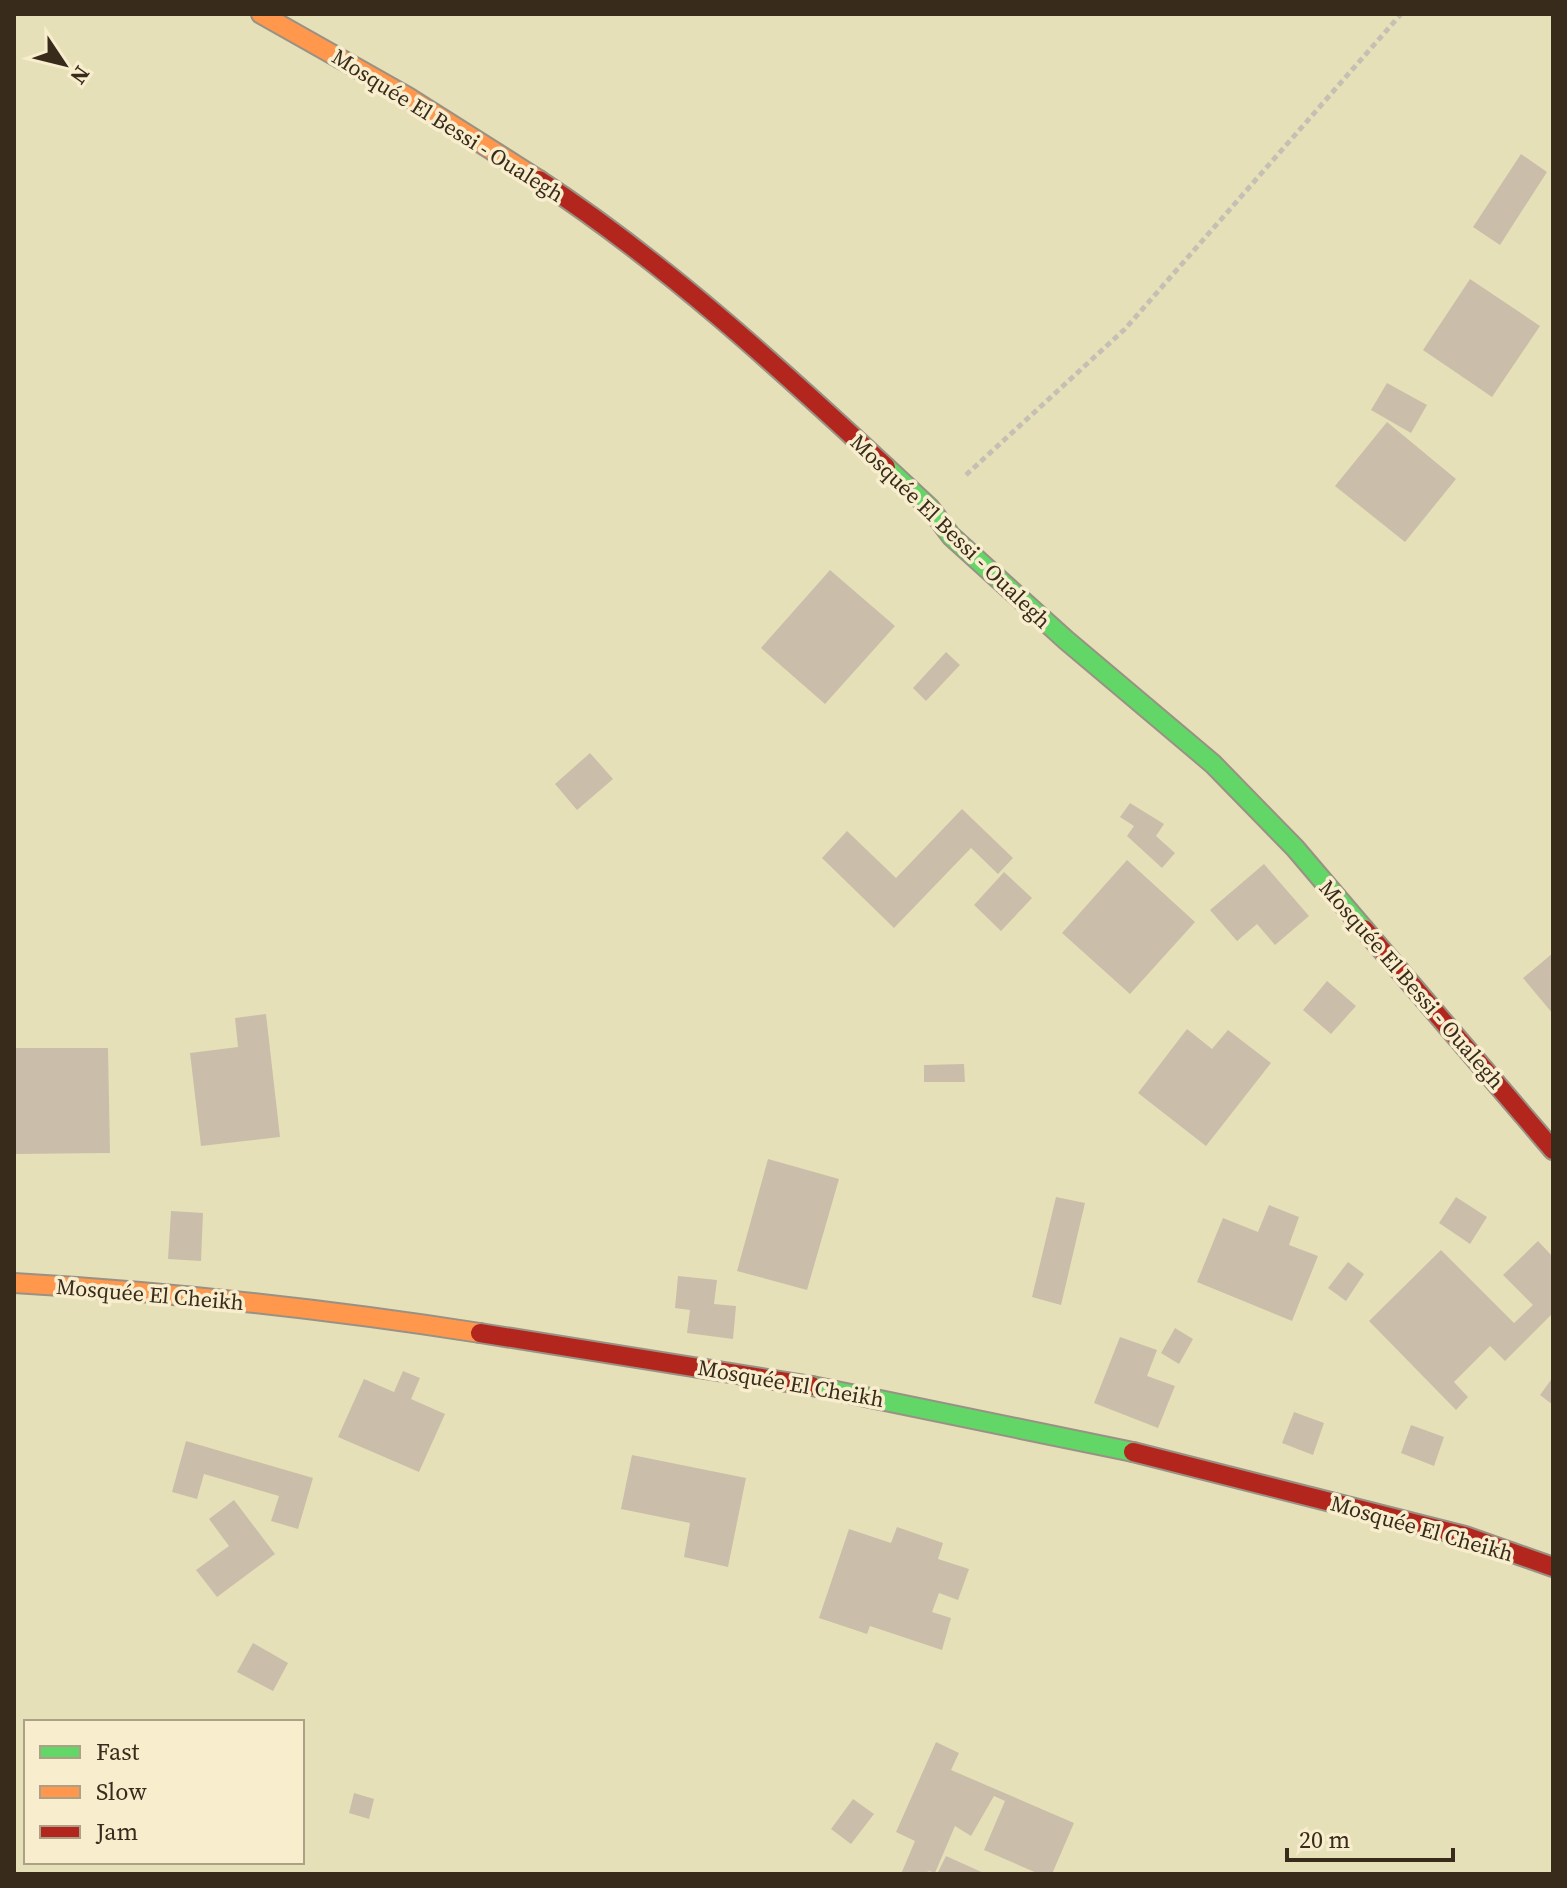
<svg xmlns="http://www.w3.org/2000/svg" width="1567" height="1888" font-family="'Source Serif 4',serif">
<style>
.farmland{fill:#e6e0b9;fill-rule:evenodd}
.building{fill:#cabdaa}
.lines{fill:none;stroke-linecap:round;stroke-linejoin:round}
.fast-casing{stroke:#999284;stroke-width:22}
.slow-casing{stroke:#999284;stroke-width:22}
.jam-casing{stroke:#999284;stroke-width:22}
.path{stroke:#c5c0b3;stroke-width:5;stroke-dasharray:6 4;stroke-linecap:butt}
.fast{stroke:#63d668;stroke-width:18}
.slow{stroke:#ff974d;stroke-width:18}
.jam{stroke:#b3261e;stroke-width:18}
.labels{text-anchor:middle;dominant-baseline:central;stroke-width:7;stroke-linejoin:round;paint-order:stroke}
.street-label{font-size:22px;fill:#392b1b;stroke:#f8eece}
</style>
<rect width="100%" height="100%" fill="#e5dfca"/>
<!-- farmland -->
<path class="farmland" d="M14 14H1553V1874H14ZM26 1722H302V1862H26Z"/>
<!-- building -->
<path class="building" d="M1521 154 1547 172 1500 245 1473 227Z
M1470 279 1540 326 1492 397 1423 350Z
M1387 383 1427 405 1411 433 1371 410Z
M1387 422 1456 479 1405 542 1335 486Z
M830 570 895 626 825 704 761 648Z
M946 652 960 665 926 701 913 688Z
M590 753 613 779 577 810 555 784Z
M1130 803 1164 824 1156 836 1175 853 1162 868 1127 836 1134 826 1120 817Z
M962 809 1013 858 998 874 971 848 894 928 822 858 847 831 896 878Z
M1127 860 1195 922 1130 994 1062 933Z
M1264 864 1309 916 1275 945 1257 924 1237 941 1210 910Z
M1004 872 1032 898 1001 931 974 905Z
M1553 953V1014L1523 978Z
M1327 981 1356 1006 1331 1034 1303 1010Z
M266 1014 280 1137 201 1146 190 1053 238 1047 235 1018Z
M1187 1029 1212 1049 1228 1030 1271 1063 1206 1146 1138 1093Z
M14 1048H108L110 1153 14 1154Z
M964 1064 965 1082H924V1065Z
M768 1159 839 1179 807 1290 737 1271Z
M1056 1197 1085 1203 1061 1305 1032 1297Z
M1456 1197 1487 1217 1470 1244 1439 1223Z
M1269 1205 1299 1217 1289 1245 1318 1256 1292 1321 1197 1282 1223 1218 1258 1232Z
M171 1211 203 1213 201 1261 168 1259Z
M1538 1241 1553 1257V1313L1505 1361 1490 1346 1454 1382 1468 1397 1456 1410 1369 1321 1441 1250 1514 1323 1533 1305 1503 1275Z
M1348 1262 1364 1274 1346 1301 1328 1288Z
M678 1276 717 1280 714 1304 736 1306 733 1339 687 1333 690 1310 675 1308Z
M1175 1328 1193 1339 1179 1364 1161 1353Z
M1120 1337 1157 1350 1147 1376 1175 1386 1158 1428 1094 1403Z
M403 1371 420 1378 411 1399 445 1414 419 1472 338 1437 364 1379 394 1392Z
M1553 1377V1405L1540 1395Z
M1294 1412 1324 1423 1313 1455 1282 1443Z
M1411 1425 1444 1437 1434 1466 1401 1453Z
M186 1441 313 1478 298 1529 271 1521 279 1496 204 1474 197 1499 172 1492Z
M632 1455 746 1478 728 1567 684 1557 690 1523 621 1509Z
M234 1500 275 1554 217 1597 196 1570 229 1546 209 1519Z
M897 1527 943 1543 938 1559 969 1569 958 1600 939 1593 932 1612 951 1618 942 1650 870 1626 867 1634 819 1618 849 1529 891 1543Z
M253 1643 288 1663 273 1691 237 1672Z
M936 1742 959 1753 951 1770 1074 1823 1052 1874H1039L984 1850 1005 1801 994 1796 971 1836 955 1826 935 1873 926 1870 933 1874H901L915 1841 896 1832Z
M354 1793 374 1799 369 1819 349 1813Z
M853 1799 874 1814 851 1844 831 1829Z
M946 1856 986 1874H937Z"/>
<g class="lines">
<defs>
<path id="fast" d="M886 467 930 508 951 536 1066 640 1213 764 1295 848 1364 929
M812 1386 1133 1452"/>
<path id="slow" d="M261 14 408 97 539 180
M14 1283C170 1292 326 1309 480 1333"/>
<path id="jam" d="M539 180C665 263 776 365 886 467
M1364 929 1553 1150
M480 1333 812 1386
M1133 1452 1465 1536 1553 1567"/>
</defs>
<!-- fast casing -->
<use href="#fast" class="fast-casing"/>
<!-- slow casing -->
<use href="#slow" class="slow-casing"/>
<!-- jam casing -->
<use href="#jam" class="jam-casing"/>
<!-- path -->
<path class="path" d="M966 475 1125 329 1401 14"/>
<!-- fast -->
<use href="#fast" class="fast"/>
<!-- slow -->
<use href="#slow" class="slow"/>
<!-- jam -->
<use href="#jam" class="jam"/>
</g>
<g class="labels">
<!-- street labels -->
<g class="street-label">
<text transform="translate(448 125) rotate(32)">Mosquée El Bessi - Oualegh</text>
<text transform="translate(951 531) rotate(44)">Mosquée El Bessi - Oualegh</text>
<text transform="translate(1412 984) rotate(49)">Mosquée El Bessi - Oualegh</text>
<text transform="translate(150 1294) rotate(5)">Mosquée El Cheikh</text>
<text transform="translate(791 1383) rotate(10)">Mosquée El Cheikh</text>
<text transform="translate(1422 1528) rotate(16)">Mosquée El Cheikh</text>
</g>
</g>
<!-- border -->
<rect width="1567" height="1888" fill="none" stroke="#392b1b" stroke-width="32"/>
<!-- legend -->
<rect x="24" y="1720" width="280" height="144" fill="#f8eece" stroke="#aca086" stroke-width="2"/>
<rect x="40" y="1746" width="40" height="12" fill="#63d668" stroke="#aca086" stroke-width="2"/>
<text x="96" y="1760" font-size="24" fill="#392b1b">Fast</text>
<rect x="40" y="1786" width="40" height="12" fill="#ff974d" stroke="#aca086" stroke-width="2"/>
<text x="96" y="1800" font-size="24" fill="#392b1b">Slow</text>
<rect x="40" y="1826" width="40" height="12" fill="#b3261e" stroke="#aca086" stroke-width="2"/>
<text x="96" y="1840" font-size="24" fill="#392b1b">Jam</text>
<!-- north arrow -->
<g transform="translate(64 64) rotate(125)" stroke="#f8eece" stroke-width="6" paint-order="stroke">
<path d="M0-6L14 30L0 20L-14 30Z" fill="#392b1b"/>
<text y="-12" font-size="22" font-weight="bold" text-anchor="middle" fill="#392b1b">N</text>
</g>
<!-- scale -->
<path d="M1287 1848v12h166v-12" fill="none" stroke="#392b1b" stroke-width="4"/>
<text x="1299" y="1848" font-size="24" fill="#392b1b" stroke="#f8eece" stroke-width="6" paint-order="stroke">20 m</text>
</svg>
